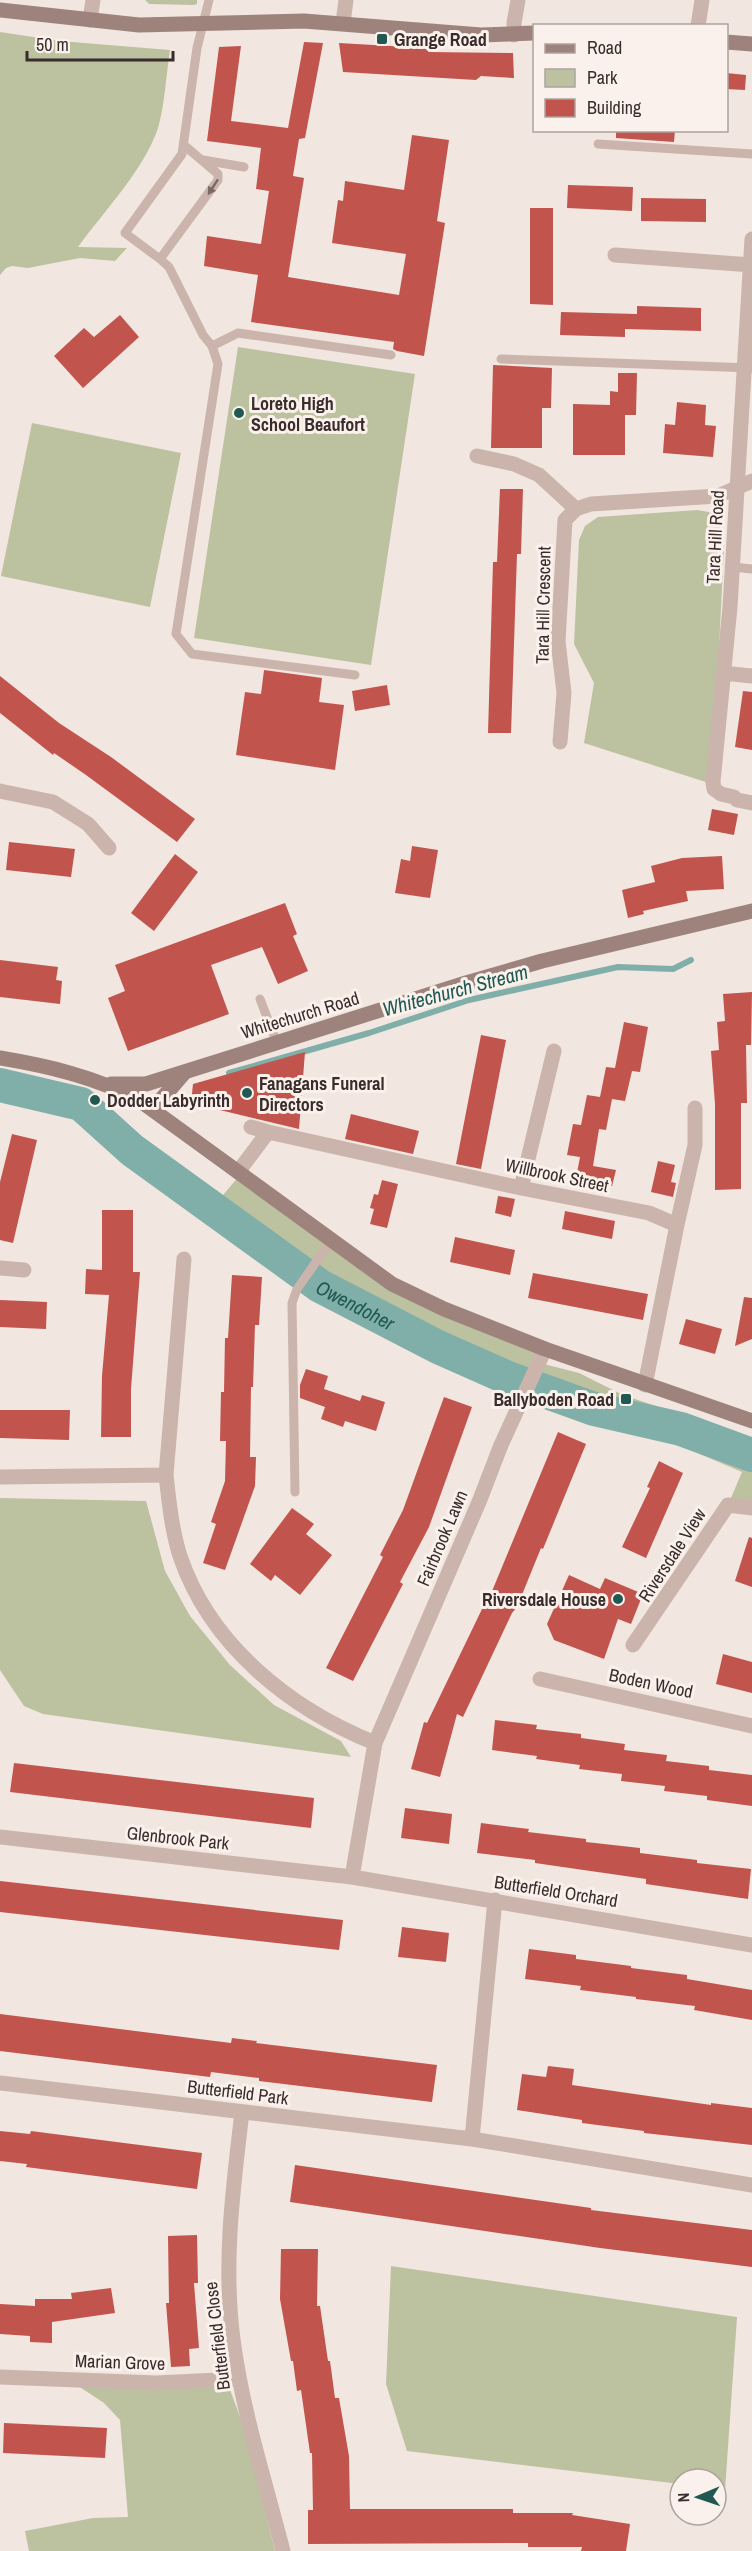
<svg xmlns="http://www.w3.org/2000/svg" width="752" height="2551" font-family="'Archivo Narrow',sans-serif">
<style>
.green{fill:#bcc1a0}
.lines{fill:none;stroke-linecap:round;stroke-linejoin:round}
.stream{stroke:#7fafa8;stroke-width:6}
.river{stroke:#7fafa8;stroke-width:34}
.building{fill:#c2544e}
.lane{stroke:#cab4ab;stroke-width:9}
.street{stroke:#cab4ab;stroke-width:15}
.secondary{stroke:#9e837d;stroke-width:15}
.oneway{fill:#7a6964}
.poi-dot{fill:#215952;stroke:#faf1ec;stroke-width:2}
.labels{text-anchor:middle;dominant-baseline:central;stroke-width:6;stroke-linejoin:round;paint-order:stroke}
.poi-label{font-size:18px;font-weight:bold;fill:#392c2a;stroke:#faf1ec;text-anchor:start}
.street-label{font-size:18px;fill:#392c2a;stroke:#faf1ec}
.water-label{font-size:20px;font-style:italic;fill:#215952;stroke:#faf1ec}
</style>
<rect width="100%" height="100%" fill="#f2e6e0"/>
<!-- green -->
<path class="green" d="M145 0H197V4L193 5 149 4Z
M0 32 60 41 170 50C166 75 165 104 158 128 144 170 104 211 78 247L127 248 115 261 80 258 28 268 12 266 6 268 0 275Z
M238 347 415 374 371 665 194 638Z
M32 423 181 453 150 607 1 576Z
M697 510 709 512 719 523 724 549 712 784 584 743 594 683 574 644 579 540 585 526 598 517Z
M240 1175 392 1284 544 1352V1364L579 1373 623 1395 752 1438V1508L728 1505 742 1472 594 1409 508 1378 438 1347 320 1286 212 1208Z
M0 1498 146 1501 165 1571 190 1616 230 1665 274 1705 341 1741 351 1757 43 1714 24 1706 0 1670Z
M391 2266 737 2317 725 2490 716 2489V2479H680V2484L407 2451 386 2384Z
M69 2380 229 2387 243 2425 275 2551H29L25 2531 93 2518 128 2517 120 2420 104 2403Z"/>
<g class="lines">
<!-- stream -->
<path class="stream" d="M229 1073 369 1033 469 1000 618 967 673 969 691 960"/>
<!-- river -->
<path class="river" id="s1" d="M0 1085 81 1104 132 1150 320 1286 438 1347 508 1378 594 1409 681 1429 752 1455"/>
</g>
<!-- building -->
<path class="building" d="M304 42 323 43 305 138 299 139 293 176 304 178 288 277 399 295 406 254 332 243 338 200 343 201 345 181 404 190 412 135 449 140 437 221 445 223 424 356 397 351 393 349 394 342 251 322 258 275 204 266 207 236 261 244 269 191 256 189 261 148 207 141 219 47 241 46 231 121 288 128Z
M339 43 425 48 429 52 513 53 514 78 481 76 476 80 343 72Z
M726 73 746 75 745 90 726 89Z
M616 130H675L674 142 616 138Z
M568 185 633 187 632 211 567 208Z
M641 198 706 199V222L641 221Z
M530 208H553V305L530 304Z
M637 306 701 308V331L625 329V337L560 335 561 312 637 314Z
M120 315 139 337 83 388 54 356 84 328 94 337Z
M493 365 552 368 551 408H542V448H491Z
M618 373H637L636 415H625V455H573V404L610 405V391L618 392Z
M677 402 706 405 705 425 716 426 713 457 663 453 665 424 675 425Z
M500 489H523L521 554H517L511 733H488L493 562H497Z
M264 670 322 678 319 702 344 705 335 770 236 755 245 692 261 694Z
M0 676 59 723 111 757 195 819 177 842 86 775 54 753 53 755 0 713Z
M387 685 390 705 355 711 352 691Z
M743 691 752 692V750L735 747Z
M712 809 738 814 734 835 708 830Z
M9 842 75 849 71 877 6 870Z
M412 846 438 850 430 898 395 893 401 859 410 861Z
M175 854 198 872 154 931 131 913Z
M722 856 724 889 686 891 688 901 643 911 644 914 628 918 622 890 655 882 651 866 682 858Z
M285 903 297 934 293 936 308 971 278 984 262 947 211 965 229 1014 128 1051 108 998 125 991 115 965Z
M0 960 58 967 56 980 62 981 60 1004 0 997Z
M752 992 751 1045H746L747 1103H741V1189L715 1190V1104L711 1051 719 1050 717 1022 725 1021 723 994Z
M624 1022 648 1027 640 1072 632 1071 625 1101 612 1099 606 1130 599 1129 593 1166 616 1170 612 1186 576 1178 580 1157 567 1155 573 1124 581 1125 587 1095 600 1097 606 1067 615 1068Z
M481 1035 506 1040 481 1169 456 1164Z
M305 1052 299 1129 191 1103 193 1084Z
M351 1114 419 1131 413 1154 345 1139Z
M12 1134 37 1140 13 1243 0 1240V1182Z
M658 1161 675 1165 671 1182 676 1183 673 1197 651 1192Z
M382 1180 398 1184 387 1228 370 1224 374 1209 370 1208 374 1194 378 1195Z
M498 1196 515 1199 511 1217 495 1213Z
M102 1210H133V1272H140L131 1389V1437H101L102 1376 109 1295 85 1294 86 1269 102 1270Z
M565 1211 615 1221 612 1239 562 1229Z
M455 1237 515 1250 510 1275 450 1262Z
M533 1273 648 1294 643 1320 528 1298Z
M232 1275 262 1277 259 1325H255L253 1387H251L250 1457H256L255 1486 225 1570 203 1563 216 1524 211 1522 225 1481 226 1441H220L221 1392H224L225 1338H228Z
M744 1297 752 1298V1339L735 1346Z
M0 1300 47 1302 46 1329 0 1327Z
M686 1319 722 1329 715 1354 679 1344Z
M306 1369 328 1376 324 1389 360 1401 362 1395 385 1402 376 1431 345 1421 343 1427 321 1419 325 1407 300 1398V1385Z
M444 1397 472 1407 429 1527 400 1582 403 1584 353 1681 326 1668 383 1557 380 1555 403 1510Z
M0 1410H70L69 1440 0 1438Z
M558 1432 586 1444 543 1549 541 1548 517 1607 512 1613 463 1717 457 1714 440 1777 411 1769 424 1722 427 1723 483 1607 485 1608Z
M659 1461 683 1473 646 1558 622 1547 650 1488 647 1487Z
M292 1508 314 1524 306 1534 332 1555 300 1595 275 1575 271 1581 250 1564Z
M749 1537 752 1538V1587L735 1581Z
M569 1575 600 1589 605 1578 643 1594 631 1624 618 1619 604 1659 554 1640 547 1624Z
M723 1654 752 1662V1693L716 1684Z
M495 1720 537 1725 536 1729 581 1734V1738L625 1744 624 1750 667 1755 666 1761 709 1766V1770L752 1775V1806L707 1800V1796L664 1791 665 1786 621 1781 622 1774 579 1769 580 1765 536 1759 537 1756 492 1750Z
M14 1763 314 1798 311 1828 10 1792Z
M405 1808 452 1814 449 1844 401 1838Z
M481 1823 529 1829 528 1832 586 1839V1842L640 1848V1853L697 1860V1863L751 1869 748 1899 646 1884V1879L535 1863V1860L477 1853Z
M0 1881 343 1920 339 1950 0 1912Z
M402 1927 449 1933 446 1962 398 1957Z
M529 1949 576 1955V1959L631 1966V1968L687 1975V1979L752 1990V2020L694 2010 695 2006 636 1999V1997L580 1990 581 1986 525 1979Z
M0 2014 231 2043 232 2038 257 2041 256 2043 437 2065 432 2102 259 2081V2078L211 2072 210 2077 0 2051Z
M548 2066 574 2069 572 2085 711 2105V2103L752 2108V2145L644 2133V2131L582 2123V2120L517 2110 522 2074 546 2077Z
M0 2131 30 2134 31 2131 202 2153 197 2189 26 2167 27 2164 0 2161Z
M295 2165 591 2208V2210L752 2230V2267L600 2248 290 2202Z
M197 2235 198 2283H194L199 2348 189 2349 190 2366 171 2367 166 2303H169L168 2236Z
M281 2249H318L317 2306H320L328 2361H330L335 2398H339L349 2456 350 2509H513V2513H573L572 2515 630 2524 626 2551H581L582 2547H528V2543L308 2544V2510H313L312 2453H310L301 2390 297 2391 293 2361H291L280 2299Z
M111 2288 115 2313 52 2322V2343L30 2342V2336L0 2334V2304L35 2306V2299H72L71 2293Z
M4 2423 107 2428 105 2458 3 2453Z"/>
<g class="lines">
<!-- lane -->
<path class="lane" d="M598 144 752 154
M185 146 218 174V180L160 259 125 233 182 154 197 48 209 0
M203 160 244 167
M160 259 169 267 203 335 212 346 218 364 176 634 192 654 355 675
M212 346 238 333 391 355
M501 359 752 368
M733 567 752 569
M260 999 277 1043
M295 1492 292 1303 297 1289 331 1241"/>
<!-- street -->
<path class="street" d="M90 20 93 0
M343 23 346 0
M698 26 702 0
M514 35V23L518 0
M615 255 752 265
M477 456 514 464 539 475 576 509
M723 673 752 676
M560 742 564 693 558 641 565 520 576 509 591 504 718 496 752 481
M0 791 53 802 88 824 109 848
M734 797 721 794 714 789 713 782 730 607 752 239
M737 800 752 803
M251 1127 268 1132
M238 1172 268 1132 521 1188 649 1213 677 1225 645 1385
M521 1188 554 1051
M677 1225 695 1145V1108
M184 1259 166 1475C169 1502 172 1531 180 1556 210 1645 290 1709 375 1743
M0 1268 24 1270
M0 1477 166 1475
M633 1645 728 1505 752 1508
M540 1679 752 1726
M0 1837 352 1877 752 1945
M352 1877 375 1743 479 1502 501 1445 545 1349
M0 2083 472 2139 752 2185
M242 2112C233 2188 223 2263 233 2339 242 2410 265 2481 283 2551
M472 2139 495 1900
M0 2377 156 2383 239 2379"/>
<!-- secondary -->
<path class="secondary" d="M0 10 139 25 304 21 481 35 534 33
M726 42 752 44
M0 1058C48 1066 95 1077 139 1100L392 1284 444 1309 545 1349 752 1421
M111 1084H146L466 983 542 961 752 911
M153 1109 184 1073"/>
</g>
<!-- one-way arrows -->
<defs><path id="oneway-solid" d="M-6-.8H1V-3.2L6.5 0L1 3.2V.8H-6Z" transform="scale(1.5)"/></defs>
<use class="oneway" href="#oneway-solid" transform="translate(213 187) rotate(123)"/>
<!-- markers -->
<g class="poi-dot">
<rect x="376" y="33" width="12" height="12" rx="3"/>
<circle cx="239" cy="413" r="6"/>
<circle cx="247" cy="1093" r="6"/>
<circle cx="95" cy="1100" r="6"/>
<rect x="620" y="1393" width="12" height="12" rx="3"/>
<circle cx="618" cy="1599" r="6"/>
</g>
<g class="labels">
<!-- poi labels -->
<g class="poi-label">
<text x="394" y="39">Grange Road</text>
<text x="251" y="403">Loreto High<tspan x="251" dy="21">School Beaufort</tspan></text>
<text x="259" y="1083">Fanagans Funeral<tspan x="259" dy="21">Directors</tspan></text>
<text x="107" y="1100">Dodder Labyrinth</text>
<text x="614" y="1399" text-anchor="end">Ballyboden Road</text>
<text x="606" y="1599" text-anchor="end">Riversdale House</text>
</g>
<!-- street labels -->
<g class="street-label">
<text transform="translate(715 537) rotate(-87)">Tara Hill Road</text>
<text transform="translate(543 605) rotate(-89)">Tara Hill Crescent</text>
<text transform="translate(300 1015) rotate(-17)">Whitechurch Road</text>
<text transform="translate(557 1175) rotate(12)">Willbrook Street</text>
<text transform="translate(442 1538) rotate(-67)">Fairbrook Lawn</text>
<text transform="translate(672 1555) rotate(-57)">Riversdale View</text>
<text transform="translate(651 1683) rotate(12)">Boden Wood</text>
<text transform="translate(178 1838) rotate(6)">Glenbrook Park</text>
<text transform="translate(556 1891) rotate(9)">Butterfield Orchard</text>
<text transform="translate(238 2092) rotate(7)">Butterfield Park</text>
<text transform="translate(217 2336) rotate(-97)">Butterfield Close</text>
<text transform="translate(120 2362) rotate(2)">Marian Grove</text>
</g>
<!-- water labels -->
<g class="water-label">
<text transform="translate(455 990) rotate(-15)">Whitechurch Stream</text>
<text stroke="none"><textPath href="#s1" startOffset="424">Owendoher</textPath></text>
</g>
</g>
<!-- legend -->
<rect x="533" y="24" width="195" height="108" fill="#faf1ec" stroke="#ada29e" stroke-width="1.5"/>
<rect x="545" y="44" width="30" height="9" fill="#9e837d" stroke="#ada29e" stroke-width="1.5"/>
<text x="587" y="54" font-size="18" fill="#392c2a">Road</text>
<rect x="545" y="69" width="30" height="18" fill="#bcc1a0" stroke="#ada29e" stroke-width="1.5"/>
<text x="587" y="84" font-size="18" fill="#392c2a">Park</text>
<rect x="545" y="99" width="30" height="18" fill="#c2544e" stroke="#ada29e" stroke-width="1.5"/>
<text x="587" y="114" font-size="18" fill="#392c2a">Building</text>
<!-- north arrow -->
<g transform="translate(698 2497) rotate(268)"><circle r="28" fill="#faf1ec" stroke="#ada29e" stroke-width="1.5"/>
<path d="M0-4.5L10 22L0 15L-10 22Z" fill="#215952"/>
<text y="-9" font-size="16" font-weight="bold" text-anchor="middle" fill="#392c2a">N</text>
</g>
<!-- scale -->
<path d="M27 51v9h146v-9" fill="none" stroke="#392c2a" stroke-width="3"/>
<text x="36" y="51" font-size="18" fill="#392c2a" stroke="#faf1ec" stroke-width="4.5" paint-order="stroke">50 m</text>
</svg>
